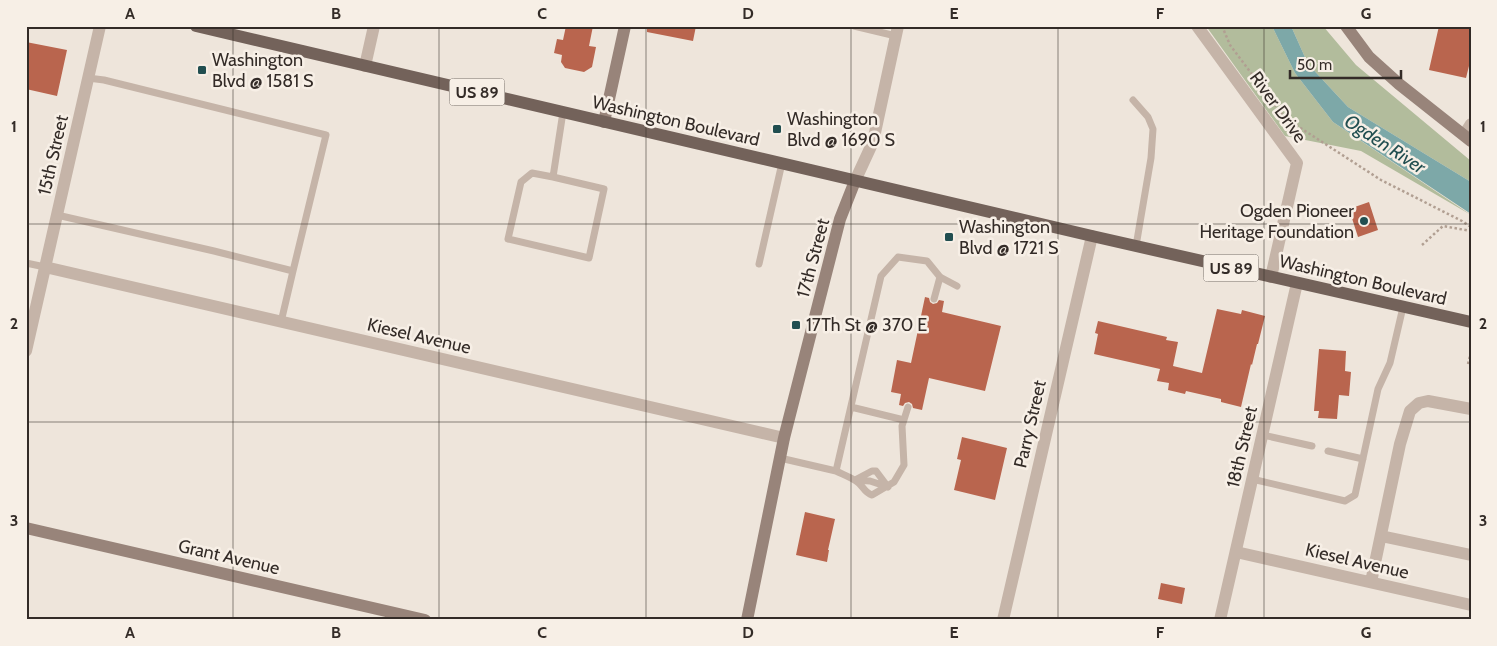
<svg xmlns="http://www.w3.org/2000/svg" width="1497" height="646" font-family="Cabin,sans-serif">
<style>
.green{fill:#b2bc9c}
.water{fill:#7da8a8}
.building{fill:#b9654e}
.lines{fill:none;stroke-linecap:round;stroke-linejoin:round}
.path{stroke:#b19f92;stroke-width:2.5;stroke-dasharray:2.5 2.5;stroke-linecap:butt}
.lane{stroke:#c5b4a8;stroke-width:7}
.street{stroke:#c5b4a8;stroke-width:12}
.secondary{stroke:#98847a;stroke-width:12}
.primary{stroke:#73625a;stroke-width:12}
.grid{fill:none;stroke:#332b27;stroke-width:1;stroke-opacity:0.55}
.poi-dot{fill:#214e50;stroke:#f7efe6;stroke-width:2}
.labels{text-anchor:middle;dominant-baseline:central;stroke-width:5;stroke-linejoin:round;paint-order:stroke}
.shield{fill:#f7efe6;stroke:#6e6660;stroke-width:1}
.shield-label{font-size:16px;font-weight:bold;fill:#332b27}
.poi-label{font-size:18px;fill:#332b27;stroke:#f7efe6;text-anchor:start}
.street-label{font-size:18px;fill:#332b27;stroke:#f7efe6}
.water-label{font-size:19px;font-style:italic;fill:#214e50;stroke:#f7efe6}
.neatline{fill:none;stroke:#332b27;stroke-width:2}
.grid-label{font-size:16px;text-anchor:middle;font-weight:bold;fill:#332b27}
</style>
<rect width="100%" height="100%" fill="#eee5db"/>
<!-- green -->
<path class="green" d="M1206 26H1272L1295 73 1333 122 1471 215 1361 151 1285 136Z
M1291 26H1323L1356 65 1471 161V182L1348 107 1308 64Z"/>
<!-- water -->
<path class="water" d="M1272 26H1291L1308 64 1348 107 1471 182V214L1333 122 1295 73Z"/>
<!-- building -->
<path class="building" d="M566 26H593L589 46 596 47 592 67 584 72 565 68 561 62 562 55 554 53 557 39 563 40Z
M647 26H696L693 41 647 32Z
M1439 26H1471V58L1466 78 1429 70Z
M26 42 67 50 57 96 26 89Z
M1369 202 1378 230 1358 237 1349 209Z
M925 297 929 298 930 302 933 304 937 303 939 300 944 301 942 312 1001 326 985 391 929 378 922 410 913 408 912 404 909 402 905 403 903 406 899 405 901 394 891 392 897 360 911 363Z
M1217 309 1241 314 1242 310 1265 316 1258 344H1257L1252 365 1251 364 1241 407 1221 402V399L1186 391 1185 394 1168 390 1169 383 1157 381 1160 369 1094 354 1098 334 1095 333 1098 321 1167 337 1166 340 1178 342 1173 366 1202 373Z
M1319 349 1346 351 1345 371 1351 372 1349 396 1339 395 1337 419 1318 418 1319 411H1314Z
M962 437 1007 448 995 500 954 490 961 460 957 459Z
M805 512 835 519 828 550H829L827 562 796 555Z
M1161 583 1185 588 1182 604 1158 599Z"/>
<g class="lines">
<!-- path -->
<path class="path" d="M1222 26 1230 45 1285 118 1381 180 1462 221 1471 227
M1422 245 1443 226 1471 231
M1468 364 1471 352"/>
<!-- lane -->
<path class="lane" d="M854 26 896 36
M88 78 104 80 326 135 293 271
M1133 100 1148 117 1153 129 1151 158 1136 246
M553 177 604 189 589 258 508 239 521 182 532 173 553 177 563 112
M57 215 214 251 293 271 281 322
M26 263 45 267
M759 264 782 163
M934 299 940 277
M851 407 904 420
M1263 435 1312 446
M1328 451 1363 459
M780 458 836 471 881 276 898 257 927 261 940 277 957 286
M836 471C842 474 852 478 856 481 863 485 864 493 872 495L894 482 904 465 902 426 908 407
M1252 479 1345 501 1355 495 1378 389 1390 363 1403 307
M855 480 872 471H876L888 487
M857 480 870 481 888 487"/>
<!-- street -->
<path class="street" d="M1197 26 1297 163 1271 277
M365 66 374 26
M1464 135 1471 124
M855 181 873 142 898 26
M45 267 784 438
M26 351 100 26
M1381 536 1471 555
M1236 552 1471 605
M1371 582 1400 444 1410 411 1419 403 1428 401 1471 409
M1003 620 1092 236
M1220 620 1297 283"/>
<!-- secondary -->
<path class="secondary" d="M1346 26 1369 57 1399 84 1471 141
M604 122 625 26
M26 528 425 620
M747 620 784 438 840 219 855 181"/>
<!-- primary -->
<path class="primary" d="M196 26 1092 236 1471 322"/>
</g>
<!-- grid -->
<path class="grid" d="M233 26V620M439 26V620M646 26V620M851 26V620M1058 26V620M1264 26V620M26 224H1471M26 422H1471"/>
<!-- markers -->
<g class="poi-dot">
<rect x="197" y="65" width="10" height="10" rx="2.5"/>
<rect x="772" y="124" width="10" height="10" rx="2.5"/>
<circle cx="1364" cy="221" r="5"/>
<rect x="944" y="232" width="10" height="10" rx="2.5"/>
<rect x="791" y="320" width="10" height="10" rx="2.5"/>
</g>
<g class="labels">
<!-- shield labels -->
<g class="shield">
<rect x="449.5" y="78.5" width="55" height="27" rx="4"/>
<rect x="1203.5" y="254.5" width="55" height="27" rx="4"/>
</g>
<g class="shield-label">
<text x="477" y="92">US 89</text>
<text x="1231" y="268">US 89</text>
</g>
<!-- poi labels -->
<g class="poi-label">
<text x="212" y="60">Washington<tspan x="212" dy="21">Blvd @ 1581 S</tspan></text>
<text x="787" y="119">Washington<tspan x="787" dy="21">Blvd @ 1690 S</tspan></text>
<text x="1354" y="211" text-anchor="end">Ogden Pioneer<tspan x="1354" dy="21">Heritage Foundation</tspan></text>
<text x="959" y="227">Washington<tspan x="959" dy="21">Blvd @ 1721 S</tspan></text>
<text x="806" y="325">17Th St @ 370 E</text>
</g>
<!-- street labels -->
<g class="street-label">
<text transform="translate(1278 107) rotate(54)">River Drive</text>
<text transform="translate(676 121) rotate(13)">Washington Boulevard</text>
<text transform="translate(53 155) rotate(-77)">15th Street</text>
<text transform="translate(813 258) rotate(-75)">17th Street</text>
<text transform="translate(1363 280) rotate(13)">Washington Boulevard</text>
<text transform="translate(419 336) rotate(13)">Kiesel Avenue</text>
<text transform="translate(1030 424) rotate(-77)">Parry Street</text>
<text transform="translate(1242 447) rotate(-77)">18th Street</text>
<text transform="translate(229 557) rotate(13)">Grant Avenue</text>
<text transform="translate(1357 561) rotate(13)">Kiesel Avenue</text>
</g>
<!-- water labels -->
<g class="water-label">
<text transform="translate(1385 144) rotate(33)">Ogden River</text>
</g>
</g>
<!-- border -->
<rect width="1497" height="646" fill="none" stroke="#f7efe6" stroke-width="55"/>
<!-- scale -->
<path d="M1290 70v8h111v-8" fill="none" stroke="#332b27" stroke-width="2.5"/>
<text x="1297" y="70" font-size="15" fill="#332b27" stroke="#f7efe6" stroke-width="4" paint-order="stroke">50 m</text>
<rect x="28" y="28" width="1442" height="590" class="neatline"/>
<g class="grid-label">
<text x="130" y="19">A</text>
<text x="336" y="19">B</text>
<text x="542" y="19">C</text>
<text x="748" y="19">D</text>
<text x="954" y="19">E</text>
<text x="1160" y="19">F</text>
<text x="1366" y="19">G</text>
<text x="14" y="132">1</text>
<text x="1483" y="132">1</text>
<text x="14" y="329">2</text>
<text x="1483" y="329">2</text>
<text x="14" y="526">3</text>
<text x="1483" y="526">3</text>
<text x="130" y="638">A</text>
<text x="336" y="638">B</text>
<text x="542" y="638">C</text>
<text x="748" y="638">D</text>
<text x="954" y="638">E</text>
<text x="1160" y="638">F</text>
<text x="1366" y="638">G</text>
</g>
</svg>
